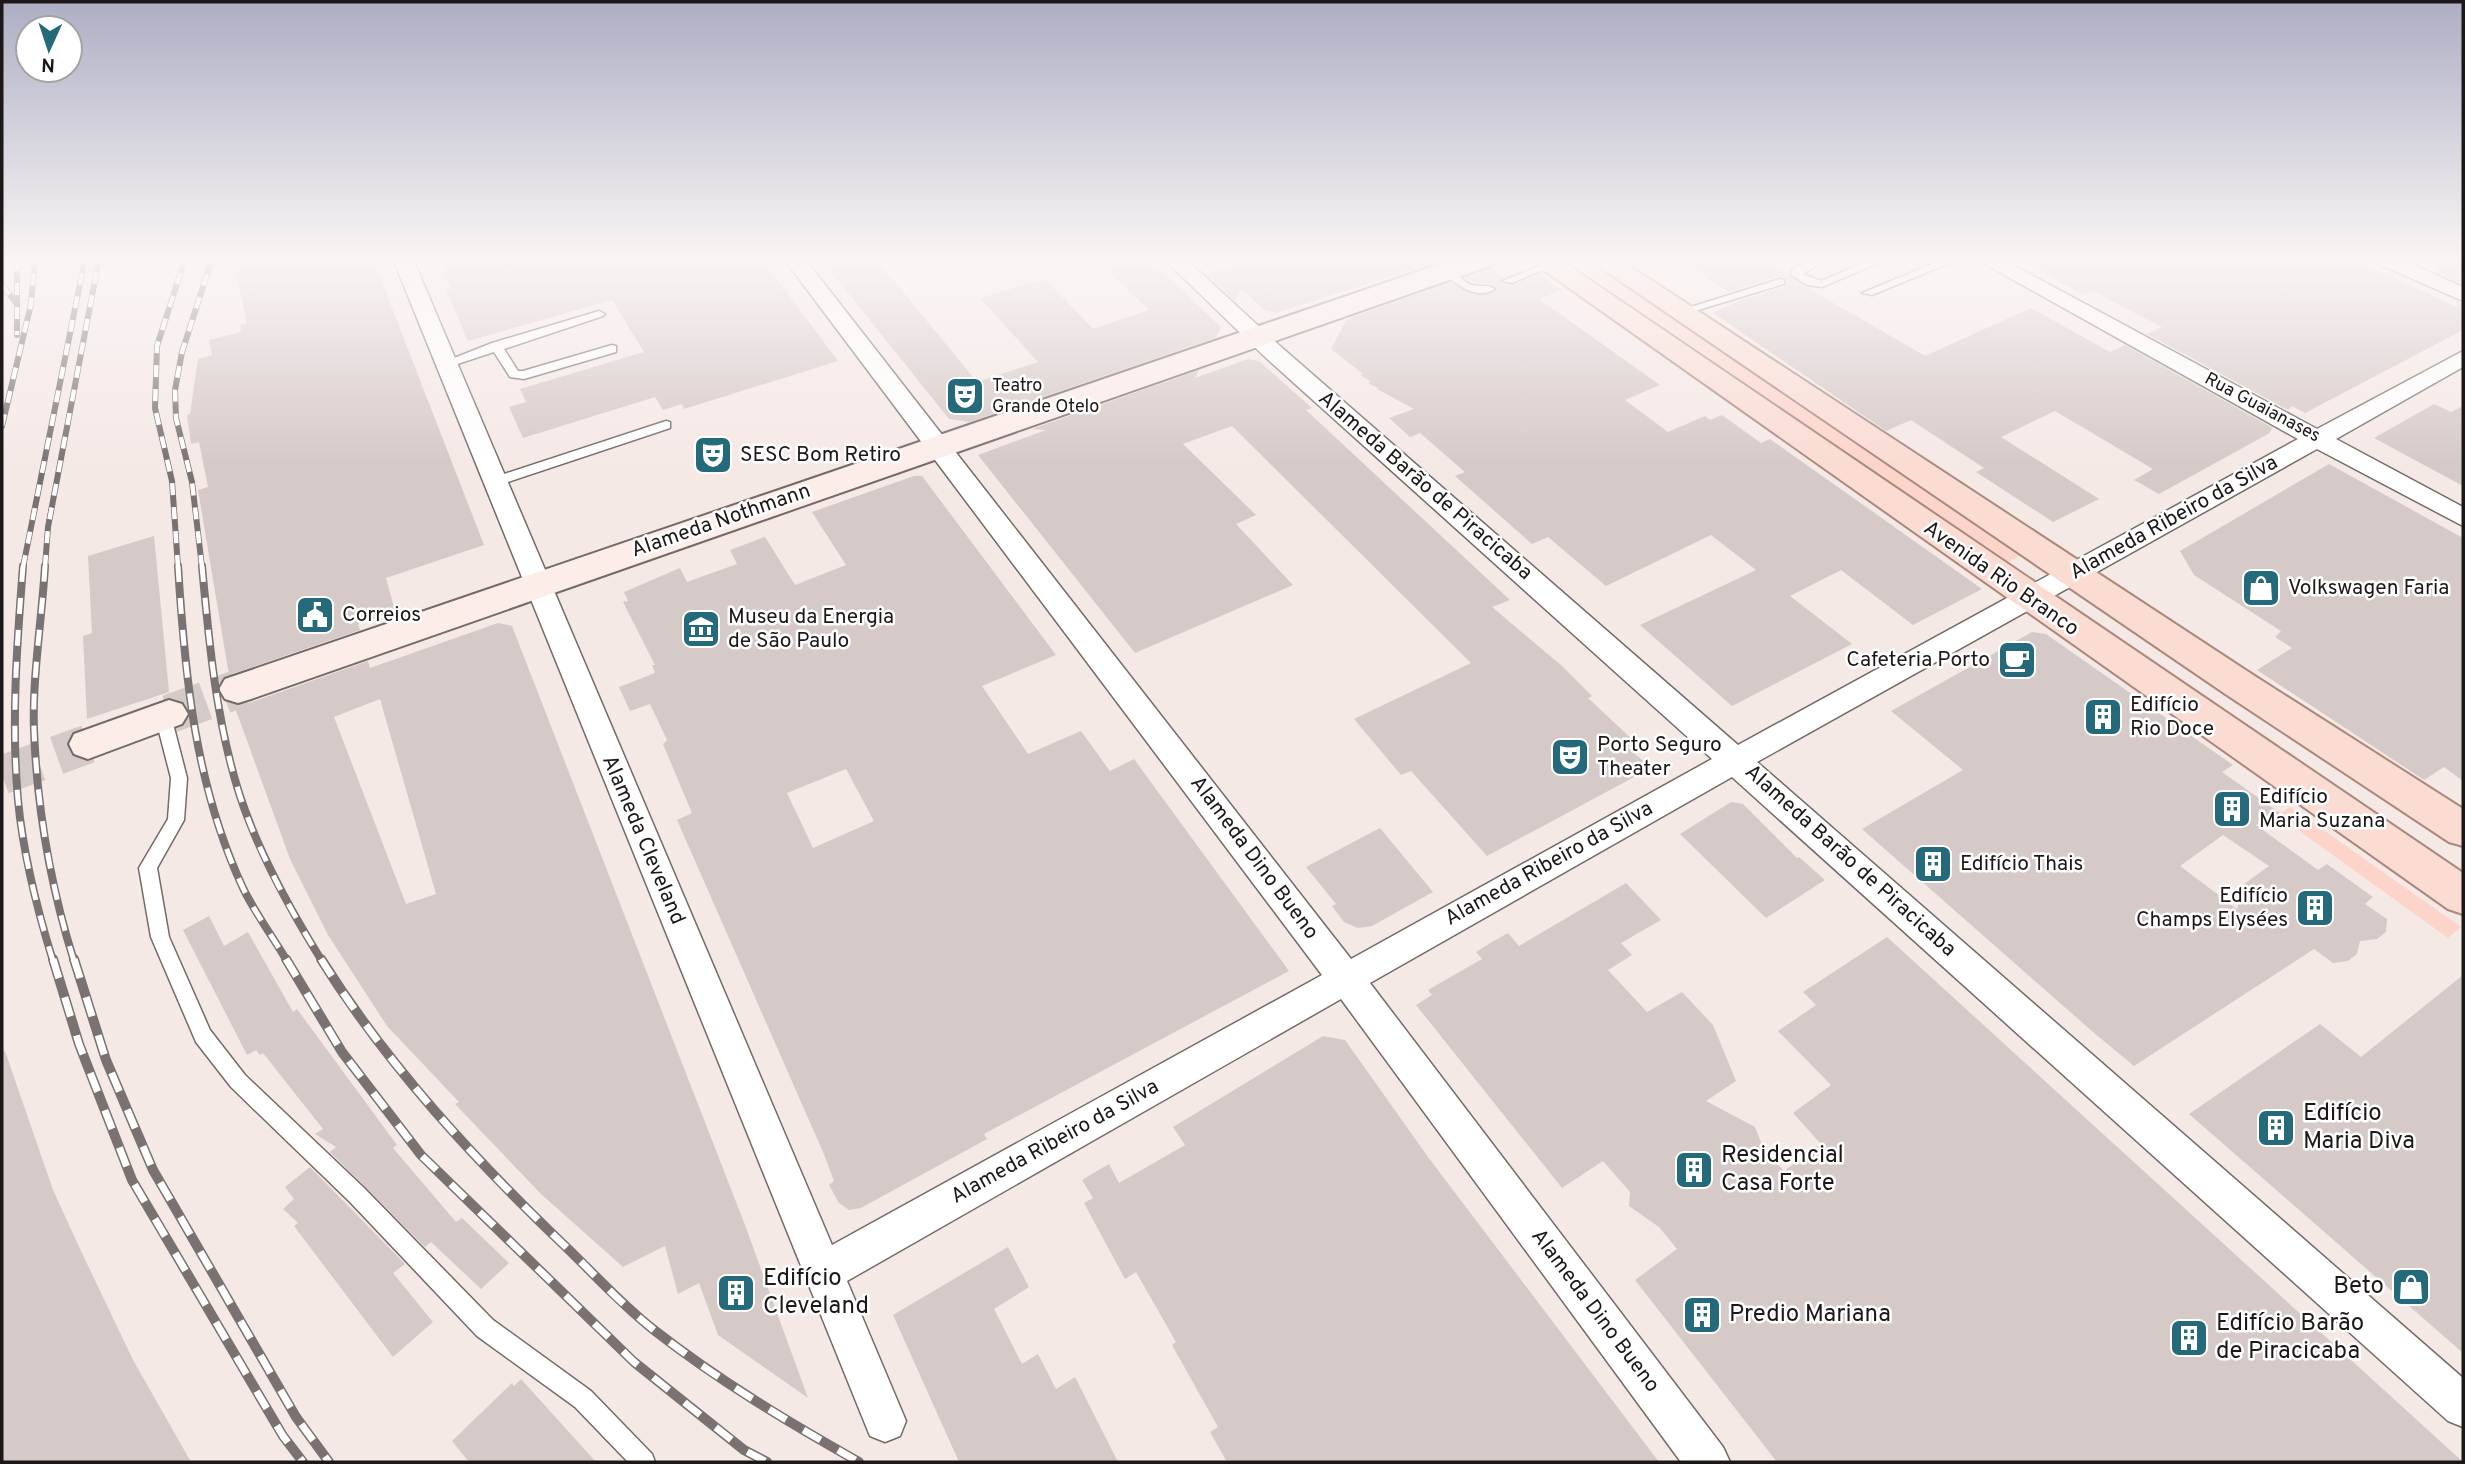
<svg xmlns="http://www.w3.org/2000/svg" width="2465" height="1464" font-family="Overpass,sans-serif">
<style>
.green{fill:#fdd4c9}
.building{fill:#d5cac7;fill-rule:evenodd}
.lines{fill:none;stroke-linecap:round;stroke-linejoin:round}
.secondary-tunnel{stroke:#d4cac7;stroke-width:39;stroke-dasharray:39 19;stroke-linecap:butt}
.lane-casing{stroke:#746a67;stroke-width:3}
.street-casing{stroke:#746a67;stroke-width:3}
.secondary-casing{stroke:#746a67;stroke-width:4}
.primary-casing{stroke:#aa887e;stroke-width:4}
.lane{fill:#fff;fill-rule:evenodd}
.street{fill:#fff;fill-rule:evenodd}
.secondary{fill:#fcede9;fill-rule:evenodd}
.primary{fill:#fadcd3;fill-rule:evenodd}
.rail-far2-casing{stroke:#797270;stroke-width:6}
.rail-far1-casing{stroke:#797270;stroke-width:8}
.rail-casing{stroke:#797270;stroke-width:10}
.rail-far2{stroke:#fff;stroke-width:4.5;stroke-dasharray:12;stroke-linecap:butt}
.rail-far1{stroke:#fff;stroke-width:5;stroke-dasharray:16;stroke-linecap:butt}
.rail{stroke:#fff;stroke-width:7;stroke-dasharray:20;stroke-linecap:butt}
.labels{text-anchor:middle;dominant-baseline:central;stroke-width:5;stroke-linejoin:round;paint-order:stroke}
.far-poi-label{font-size:18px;fill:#1c1817;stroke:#fff;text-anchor:start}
.far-street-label{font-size:18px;fill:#1c1817;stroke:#fff}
.poi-label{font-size:21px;fill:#1c1817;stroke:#fff;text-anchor:start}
.street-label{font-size:21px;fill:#1c1817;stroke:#fff}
.near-poi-label{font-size:24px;fill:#1c1817;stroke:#fff;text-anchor:start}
</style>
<rect width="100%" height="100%" fill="#f5e9e6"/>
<!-- green -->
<path class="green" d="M941 259H1013L959 277Z
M1566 259H1586L2026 553 2006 563Z
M2291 807 2461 927 2448 938 2277 815Z"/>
<!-- building -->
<path class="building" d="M243 259H373L484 545 386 578 395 611 358 624 360 630 229 675 198 490 208 487 199 442 191 444 187 415 190 414 198 359 212 355 209 340 241 332 240 325 247 323 234 267Z
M442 259H762L838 361 684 409 682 404 663 410 655 397 523 438 509 407 526 402 520 389 644 352 612 300 468 341 446 290 451 289 441 267 446 266Z
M821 259H876L977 382 1038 362 980 298 1045 279 1093 329 1149 310 1096 259H1149L1221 327 1215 338 970 422 949 419Z
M1253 259H1446L1278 312 1266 311 1241 289 1235 301 1206 274Z
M1678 259H1764L1806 287 1925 356 2031 308 2110 352 2125 345 2273 428 2268 434 2159 494 2134 480 2153 469 2055 411 2001 437 2099 499 2053 522 1976 472 1984 468 1911 420 1886 431 1713 313 1741 300 1785 287 1786 278 1779 276 1729 292Z
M2017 259H2353L2459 308 2455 300 2463 304V330L2305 413 2292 406 2288 410 2147 334 2162 327 2093 291 2084 295Z
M2431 259H2463V284L2439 274Z
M1491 268 1503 278 1500 280 1501 284 1513 285 1540 275 1562 290 1539 299 1660 385 1625 400 1668 432 1705 416 1710 420 1722 415 1761 443 1770 439 1982 589 1913 625 1841 570 1790 596 1852 644 1732 706 1640 625 1756 570 1711 535 1606 586 1548 537 1532 544 1455 476 1465 472 1420 433 1410 437 1389 418 1414 409 1377 389 1378 388 1368 383 1370 381 1360 375 1363 374 1331 349 1347 319 1450 282 1474 295 1496 291 1497 288 1493 285 1473 282 1465 277Z
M1248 359 1259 361 1312 408 1306 410 1510 600 1492 607 1562 666 1592 696 1588 698 1635 742 1627 747 1651 768 1487 856 1411 771 1401 775 1354 719 1471 663 1232 426 1183 444 1256 515 1236 524 1293 585 1135 653 978 455 1046 430 1032 429 1199 370 1195 378Z
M2434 404 2451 412 2463 406V486L2374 438Z
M2329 464 2463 538V781L2444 767 2424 780 2257 670 2292 648 2275 637 2281 631 2194 575 2180 551Z
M914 476H922L1056 655 982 686 1028 754 1081 731 1110 771 1134 759 1289 971 984 1134 987 1139 861 1208 849 1210 839 1203 829 1185 834 1181 823 1152 677 820 692 813 663 744 667 740 650 704 630 711 619 687 655 673 652 665H655L623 602 628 601 624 592 680 568 687 582 737 564 730 550 765 537 795 585 846 565 812 512ZM846 769 874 821 813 848 787 793Z
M154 536 169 692 87 719 83 636 92 633 88 556Z
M498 623 512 626 745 1225 808 1398 718 1335 699 1283 678 1294 665 1246 623 1267 541 1194 455 1104 459 1102 387 1026 328 935 290 859 234 705 252 702 368 661 370 668ZM380 699 436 894 406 904 334 717Z
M2032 632 2046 634 2233 765 2222 772 2280 813 2256 825 2318 870 2327 864 2373 897 2365 904 2387 919 2386 932 2377 939 2360 941 2357 954 2348 961 2333 963 2314 949 2134 1066 2093 1032 1862 829 1963 770 1891 711ZM2223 835 2269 866 2244 884 2237 909 2180 866Z
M1731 802 1743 804 1797 858 1799 857 1825 880 1766 918 1680 834Z
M1380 828 1433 892 1372 926 1358 928 1344 922 1332 906 1336 904 1306 867Z
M1626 883 1661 920 1621 943 1632 955 1608 970 1647 1012 1682 992 1713 1025 1736 1081 1706 1101 1755 1127 1764 1150 1784 1171 1821 1144 1793 1113 1831 1085 1778 1031 1816 1005 1803 992 1887 937 2463 1462H1777L1635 1280 1677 1249 1659 1227 1629 1206 1630 1192 1603 1161 1562 1188 1416 1005 1432 995 1428 990 1482 959 1476 952 1492 942 1508 933 1519 946Z
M209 916 224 946 248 932 293 1012 297 1009 397 1145 393 1148 456 1222 462 1218 509 1263 481 1289 431 1242 425 1247 330 1152 336 1147 315 1134 323 1129 263 1053 260 1055 256 1050 247 1055 183 930Z
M2463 975V1353L2189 1114 2320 1024 2361 1057Z
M1323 1036 1345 1040 1428 1157 1659 1462H1227L1210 1432 1218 1427 1172 1345 1176 1342 1136 1272 1125 1279 1084 1203 1093 1198 1082 1180 1109 1164 1119 1183 1185 1145 1173 1127Z
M5 1051 53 1190 81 1251 133 1360 191 1462H2V1052Z
M310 1167 405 1264 393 1273 433 1322 393 1357 294 1226 298 1223 283 1209 294 1199 285 1187Z
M1008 1247 1029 1287 994 1309 1022 1364 1038 1354 1056 1389 1075 1377 1118 1462H959L893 1315Z
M521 1379 596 1462H469L452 1441 512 1383 514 1386Z"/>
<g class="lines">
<!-- secondary-tunnel -->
<path class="secondary-tunnel" d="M169 714 238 689
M2 775 88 744"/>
<defs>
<path id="lane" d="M1812 259H1826L1803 274 1821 281 1873 259H1888L1822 287 1807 285 1791 275 1793 269Z
M1944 259H1959L1872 295 1862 293Z
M1546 263 1556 265 1512 283 1502 281Z
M1443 269C1456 267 1461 282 1472 285 1481 287 1487 284 1495 289 1477 301 1457 285 1443 273Z
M1780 279 1784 280V284L1685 314 1675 312Z
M599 311 605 314 603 316 504 349 518 371H523L612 345 616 346V352L524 379 510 377 494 352 445 368 439 364 492 343Z
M666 421 670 422V428L499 485H489L487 482 489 479Z
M163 710 171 716 187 778 184 820 157 868 169 937 210 1030 245 1075 364 1188 493 1320 591 1391 652 1454 655 1462H628L575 1407 477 1336 350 1202 231 1087 196 1042 151 937 139 868 168 819 171 778 155 716Z"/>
<path id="street" d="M393 259H413L832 1245 1322 975 784 259H805L1351 959 1712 759 1264 356 1164 259H1186L1280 346 1738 745 2298 439 1976 259H2002L2317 429 2463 351V367L2336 439 2463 507V526L2317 449 1757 762 2463 1378V1427L2448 1421 1732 777 1370 983 1723 1447 1730 1462H1681L1341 999 847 1281 906 1421 900 1436 885 1442 870 1436Z
M2373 259H2400L2463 287V301L2376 263Z"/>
<path id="secondary" d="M1455 259H1495L1492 265 251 699 238 703 225 699 219 689 225 679Z
M169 700 182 704 188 714 182 724 88 759 74 754 69 744 74 734Z"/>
<path id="primary" d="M1528 259H1559L2463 873V914L2448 909Z
M1588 259H1619L2250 673 2463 809V846L2449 842 2224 693Z"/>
</defs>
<!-- lane casing -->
<use href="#lane" class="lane-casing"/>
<!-- street casing -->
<use href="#street" class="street-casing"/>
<!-- secondary casing -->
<use href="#secondary" class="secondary-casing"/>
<!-- primary casing -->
<use href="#primary" class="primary-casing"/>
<!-- lane -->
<use href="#lane" class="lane"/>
<!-- street -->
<use href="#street" class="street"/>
<!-- secondary -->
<use href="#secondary" class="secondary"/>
<!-- primary -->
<use href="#primary" class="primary"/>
<defs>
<path id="rail-far2" d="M17 259V335
M2 285 17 304
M2 426 31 304 35 259
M23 567 85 259
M45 567 48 527 99 259
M178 567 172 481 155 408 157 346 185 259
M202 567 192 482 176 418 175 390 182 352 212 259"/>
<path id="rail-far1" d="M23 566C17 643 11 722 18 800 23 854 37 909 53 961
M45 566C42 618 32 679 34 730 37 807 51 888 74 961
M178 566C185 677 195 785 243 888 255 913 273 937 287 961
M202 566C209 642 216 720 239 793 258 852 289 908 322 961"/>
<path id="rail" d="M53 959 79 1044 132 1180 283 1436 303 1462
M74 959 106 1060 153 1170 296 1417 329 1462
M286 959 342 1052 421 1155 634 1362 744 1450 767 1462
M321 959C388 1066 474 1159 565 1246 594 1274 622 1305 654 1330 718 1380 788 1422 859 1462"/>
</defs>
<!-- rail-far2 casing -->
<use href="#rail-far2" class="rail-far2-casing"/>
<!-- rail-far1 casing -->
<use href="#rail-far1" class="rail-far1-casing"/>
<!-- rail casing -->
<use href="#rail" class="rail-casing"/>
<!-- rail-far2 -->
<use href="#rail-far2" class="rail-far2"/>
<!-- rail-far1 -->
<use href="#rail-far1" class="rail-far1"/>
<!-- rail -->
<use href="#rail" class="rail"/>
</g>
<!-- sky -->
<linearGradient id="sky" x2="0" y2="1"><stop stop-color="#adaec4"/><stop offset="0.56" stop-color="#faf5f4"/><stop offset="1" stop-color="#faf5f4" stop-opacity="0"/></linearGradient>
<rect width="2465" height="464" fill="url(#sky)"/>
<!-- icons -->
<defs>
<symbol id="theatre-square" viewBox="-11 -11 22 22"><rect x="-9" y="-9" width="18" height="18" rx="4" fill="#256a7a" stroke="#fff"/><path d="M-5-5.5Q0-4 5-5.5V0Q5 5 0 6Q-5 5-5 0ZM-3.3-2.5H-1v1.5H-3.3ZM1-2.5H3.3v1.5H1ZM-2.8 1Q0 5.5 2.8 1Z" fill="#fff"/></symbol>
<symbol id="shop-square" viewBox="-11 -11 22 22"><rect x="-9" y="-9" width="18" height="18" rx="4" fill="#256a7a" stroke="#fff"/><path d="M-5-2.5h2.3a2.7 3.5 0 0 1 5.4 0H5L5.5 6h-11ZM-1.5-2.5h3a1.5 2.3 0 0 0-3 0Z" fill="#fff"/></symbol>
<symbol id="civic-square" viewBox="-11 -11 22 22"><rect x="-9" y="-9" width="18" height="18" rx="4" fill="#256a7a" stroke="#fff"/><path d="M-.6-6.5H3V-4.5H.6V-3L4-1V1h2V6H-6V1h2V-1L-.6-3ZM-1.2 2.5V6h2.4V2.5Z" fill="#fff"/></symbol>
<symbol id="museum-square" viewBox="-11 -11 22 22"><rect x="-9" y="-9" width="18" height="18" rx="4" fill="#256a7a" stroke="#fff"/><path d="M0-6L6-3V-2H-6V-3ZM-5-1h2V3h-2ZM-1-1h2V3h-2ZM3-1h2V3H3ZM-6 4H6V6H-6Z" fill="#fff"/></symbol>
<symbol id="cafe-square" viewBox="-11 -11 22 22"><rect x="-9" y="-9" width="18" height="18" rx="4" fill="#256a7a" stroke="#fff"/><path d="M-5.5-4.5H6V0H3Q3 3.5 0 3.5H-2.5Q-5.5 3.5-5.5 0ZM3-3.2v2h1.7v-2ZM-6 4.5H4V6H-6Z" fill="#fff"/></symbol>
<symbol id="building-square" viewBox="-11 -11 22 22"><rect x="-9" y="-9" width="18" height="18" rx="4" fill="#256a7a" stroke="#fff"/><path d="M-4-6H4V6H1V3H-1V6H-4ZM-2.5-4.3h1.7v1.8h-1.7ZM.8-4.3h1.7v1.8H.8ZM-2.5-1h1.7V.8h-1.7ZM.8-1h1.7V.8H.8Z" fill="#fff"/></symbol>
</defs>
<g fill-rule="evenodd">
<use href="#theatre-square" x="943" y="374" width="44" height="44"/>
<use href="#theatre-square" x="691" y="433" width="44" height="44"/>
<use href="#shop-square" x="2239" y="566" width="44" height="44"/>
<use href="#civic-square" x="293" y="593" width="44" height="44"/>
<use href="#museum-square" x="679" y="607" width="44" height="44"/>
<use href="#cafe-square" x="1995" y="638" width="44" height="44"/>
<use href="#building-square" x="2081" y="695" width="44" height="44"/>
<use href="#theatre-square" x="1548" y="735" width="44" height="44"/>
<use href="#building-square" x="2210" y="787" width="44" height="44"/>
<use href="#building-square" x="1911" y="842" width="44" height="44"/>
<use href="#building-square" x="2293" y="886" width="44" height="44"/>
<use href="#building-square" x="2254" y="1106" width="44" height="44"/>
<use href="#building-square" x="1672" y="1148" width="44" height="44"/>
<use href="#shop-square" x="2389" y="1265" width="44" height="44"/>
<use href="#building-square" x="714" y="1271" width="44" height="44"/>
<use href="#building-square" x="1680" y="1293" width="44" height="44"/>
<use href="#building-square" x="2167" y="1316" width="44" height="44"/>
</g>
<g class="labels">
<!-- far-poi labels -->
<g class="far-poi-label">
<text x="992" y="386">Teatro<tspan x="992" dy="21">Grande Otelo</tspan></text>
</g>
<!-- far-street labels -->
<g class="far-street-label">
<text transform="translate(2262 408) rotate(28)">Rua Guaianases</text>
</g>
<!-- poi labels -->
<g class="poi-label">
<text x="740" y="455">SESC Bom Retiro</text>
<text x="2288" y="588">Volkswagen Faria</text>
<text x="342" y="615">Correios</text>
<text x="728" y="617">Museu da Energia<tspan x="728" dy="24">de São Paulo</tspan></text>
<text x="1990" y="660" text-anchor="end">Cafeteria Porto</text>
<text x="2130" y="705">Edifício<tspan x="2130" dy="24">Rio Doce</tspan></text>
<text x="1597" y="745">Porto Seguro<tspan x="1597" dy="24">Theater</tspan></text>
<text x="2259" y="797">Edifício<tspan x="2259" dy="24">Maria Suzana</tspan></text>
<text x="1960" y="864">Edifício Thais</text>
<text x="2288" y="896" text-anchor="end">Edifício<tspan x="2288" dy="24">Champs Elysées</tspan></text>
</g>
<!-- street labels -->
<g class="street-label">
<text transform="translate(1425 486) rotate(41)">Alameda Barão de Piracicaba</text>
<text transform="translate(2174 518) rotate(-29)">Alameda Ribeiro da Silva</text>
<text transform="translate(721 521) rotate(-19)">Alameda Nothmann</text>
<text transform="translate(2001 579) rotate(35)">Avenida Rio Branco</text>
<text transform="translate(643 840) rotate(67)">Alameda Cleveland</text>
<text transform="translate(1254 858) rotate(53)">Alameda Dino Bueno</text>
<text transform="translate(1850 861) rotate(42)">Alameda Barão de Piracicaba</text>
<text transform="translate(1549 864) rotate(-29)">Alameda Ribeiro da Silva</text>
<text transform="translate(1055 1142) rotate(-29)">Alameda Ribeiro da Silva</text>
<text transform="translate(1595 1311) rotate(53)">Alameda Dino Bueno</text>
</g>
<!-- near-poi labels -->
<g class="near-poi-label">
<text x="2303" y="1114">Edifício<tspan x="2303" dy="28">Maria Diva</tspan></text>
<text x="1721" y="1156">Residencial<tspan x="1721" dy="28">Casa Forte</tspan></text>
<text x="763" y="1279">Edifício<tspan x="763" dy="28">Cleveland</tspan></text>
<text x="2384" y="1287" text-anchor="end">Beto</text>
<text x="1729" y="1315">Predio Mariana</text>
<text x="2216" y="1324">Edifício Barão<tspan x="2216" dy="28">de Piracicaba</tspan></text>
</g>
</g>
<!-- border -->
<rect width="2465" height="1464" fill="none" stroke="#1c1817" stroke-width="7"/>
<!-- north arrow -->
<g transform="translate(49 49) rotate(183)"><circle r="33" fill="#ffffff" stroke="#a4a3a2" stroke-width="2"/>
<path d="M0-5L12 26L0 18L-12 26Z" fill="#256a7a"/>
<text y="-10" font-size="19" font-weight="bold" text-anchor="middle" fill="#1c1817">N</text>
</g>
</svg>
